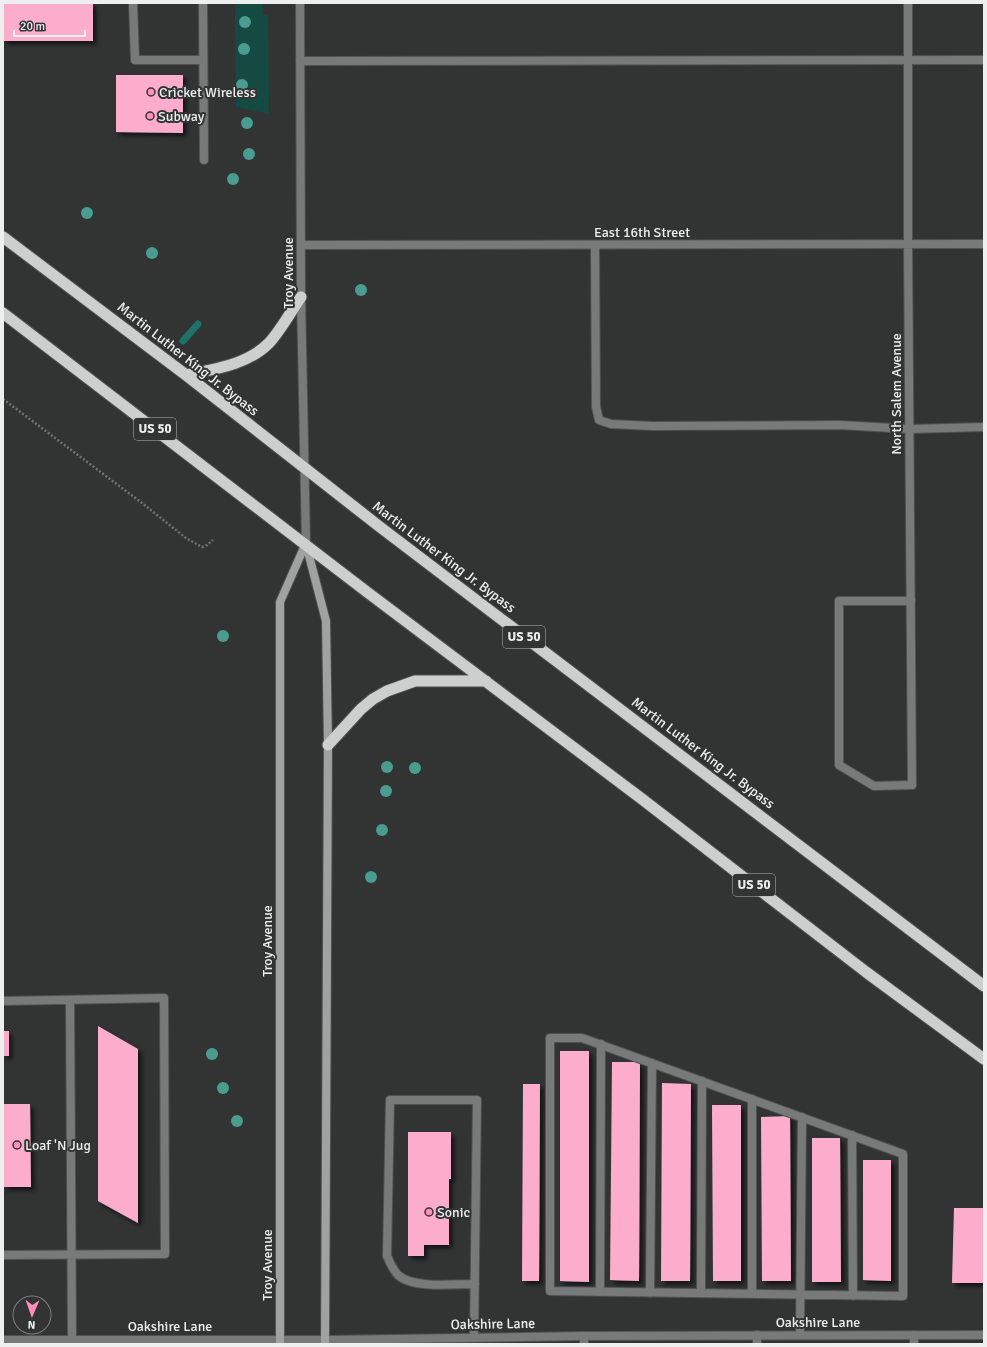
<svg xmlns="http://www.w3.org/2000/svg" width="987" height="1347" font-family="Signika,sans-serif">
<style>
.green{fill:#154a43}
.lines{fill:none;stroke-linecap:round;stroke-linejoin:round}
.stream{stroke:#1f7267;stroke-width:7}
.building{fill:#fcadcb;filter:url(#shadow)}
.service-casing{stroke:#4f5251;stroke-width:10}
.minor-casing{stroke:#4f5251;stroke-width:10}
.tertiary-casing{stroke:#4f5251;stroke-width:10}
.secondary-casing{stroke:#4f5251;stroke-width:10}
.trunk-casing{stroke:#4f5251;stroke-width:13}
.path{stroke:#707372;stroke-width:2.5;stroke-dasharray:2 2;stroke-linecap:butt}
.service{stroke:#787a7a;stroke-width:8}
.minor{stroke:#787a7a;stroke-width:8}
.tertiary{stroke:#787a7a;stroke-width:8}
.secondary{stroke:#9fa2a1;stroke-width:8}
.trunk{stroke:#cbcfce;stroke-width:11}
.tree{fill:#4a9c90}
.poi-dot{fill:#fe8ebc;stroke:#313433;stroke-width:1.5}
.labels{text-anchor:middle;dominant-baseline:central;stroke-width:4;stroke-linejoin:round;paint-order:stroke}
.shield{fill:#313433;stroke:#b5b8b7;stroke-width:1}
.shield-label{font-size:13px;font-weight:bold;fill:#eef0ef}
.poi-label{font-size:14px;fill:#eef0ef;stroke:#313433;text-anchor:start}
.street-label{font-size:14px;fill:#eef0ef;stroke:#313433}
</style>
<defs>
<filter id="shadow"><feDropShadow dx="3.5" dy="3.5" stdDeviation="2" flood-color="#0009"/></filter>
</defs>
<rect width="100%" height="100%" fill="#313433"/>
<!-- green -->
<path class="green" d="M235 3H263L262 15H268L269 114 236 107Z"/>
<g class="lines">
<!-- stream -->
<path class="stream" d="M183 341 198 324"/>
</g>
<!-- building -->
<path class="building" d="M3 3H93V41H3Z
M116 75H183V133L116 132Z
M98 1026 138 1049V1223L98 1201Z
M3 1031H9V1056H3Z
M560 1051H589V1282L560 1281Z
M612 1062H640L639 1281 610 1280Z
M662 1083 691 1084 690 1281H661Z
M523 1084H540L539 1281H522Z
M3 1104H30L31 1187H3Z
M712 1105H741V1281H713Z
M790 1116 791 1281H762L761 1117Z
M408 1132H451V1179H449V1245H424V1256H408Z
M812 1138H840L841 1282H812Z
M863 1160H891V1281L863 1280Z
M954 1208H984V1283H952Z"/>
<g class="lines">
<defs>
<path id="service" d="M133 3 135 60H203
M203 3 204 160
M300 61 984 60
M595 245 596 407 599 420 611 424 652 426 840 425 910 429 984 427
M911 601H839V765L874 786 912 785
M70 1000 72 1340
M3 1001 164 998 165 1254 3 1255
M550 1038H582L903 1154V1296L550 1291Z
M852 1135 853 1296
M600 1292 601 1044
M650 1293 652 1063
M701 1293 702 1081
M752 1294V1099
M800 1334 802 1117
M757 1335V1344
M584 1336V1344
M474 1337C475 1258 476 1179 477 1100H390L387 1256C390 1263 393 1270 398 1275 413 1289 455 1284 475 1284"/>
<path id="minor" d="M908 3V245L912 785
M301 245 984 244
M914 1335V1344
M325 1340 584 1336 984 1335"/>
<path id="tertiary" d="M300 3 301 297 306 543
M3 1340H325"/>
<path id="secondary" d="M306 544 326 621 328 745 325 1344
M280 1344V602L306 543"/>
<path id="trunk" d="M3 237 186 375 380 527 984 986
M3 313 367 592 642 799 866 972 984 1059
M186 375C215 369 247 365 269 343 281 330 291 311 301 297
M328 745 361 709 373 699 387 691 415 681H486"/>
</defs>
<!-- service casing -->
<use href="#service" class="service-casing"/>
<!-- minor casing -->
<use href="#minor" class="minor-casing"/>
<!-- tertiary casing -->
<use href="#tertiary" class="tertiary-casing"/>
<!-- secondary casing -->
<use href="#secondary" class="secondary-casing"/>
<!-- trunk casing -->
<use href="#trunk" class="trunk-casing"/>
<!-- path -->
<path class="path" d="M3 399 142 503 186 538 202 547 207 545 213 540"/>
<!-- service -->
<use href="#service" class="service"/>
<!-- minor -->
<use href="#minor" class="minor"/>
<!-- tertiary -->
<use href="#tertiary" class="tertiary"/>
<!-- secondary -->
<use href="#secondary" class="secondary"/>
<!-- trunk -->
<use href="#trunk" class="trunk"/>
</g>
<!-- trees -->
<g class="tree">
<circle cx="245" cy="22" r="6"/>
<circle cx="244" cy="49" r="6"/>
<circle cx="242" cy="85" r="6"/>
<circle cx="247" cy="123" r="6"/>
<circle cx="249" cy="154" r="6"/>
<circle cx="233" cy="179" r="6"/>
<circle cx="87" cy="213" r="6"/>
<circle cx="152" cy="253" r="6"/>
<circle cx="361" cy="290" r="6"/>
<circle cx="223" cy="636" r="6"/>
<circle cx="387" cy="767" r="6"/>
<circle cx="415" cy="768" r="6"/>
<circle cx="386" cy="791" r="6"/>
<circle cx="382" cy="830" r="6"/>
<circle cx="371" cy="877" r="6"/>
<circle cx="212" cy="1054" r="6"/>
<circle cx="223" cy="1088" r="6"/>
<circle cx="237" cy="1121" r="6"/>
</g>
<!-- markers -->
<g class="poi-dot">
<circle cx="151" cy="92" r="4"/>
<circle cx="150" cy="116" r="4"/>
<circle cx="17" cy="1145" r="4"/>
<circle cx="429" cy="1212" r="4"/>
</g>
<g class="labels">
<!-- shield labels -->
<g class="shield">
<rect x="134" y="418" width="42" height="22" rx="3"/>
<rect x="503" y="626" width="42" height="22" rx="3"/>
<rect x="733" y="874" width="42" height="22" rx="3"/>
</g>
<g class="shield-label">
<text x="155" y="429">US 50</text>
<text x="524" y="637">US 50</text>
<text x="754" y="885">US 50</text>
</g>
<!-- poi labels -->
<g class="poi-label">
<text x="159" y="92">Cricket Wireless</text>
<text x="158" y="116">Subway</text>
<text x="25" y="1145">Loaf 'N Jug</text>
<text x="437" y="1212">Sonic</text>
</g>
<!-- street labels -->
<g class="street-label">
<text x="642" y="232">East 16th Street</text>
<text transform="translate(288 273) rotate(-90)">Troy Avenue</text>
<text transform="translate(188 359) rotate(38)">Martin Luther King Jr. Bypass</text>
<text transform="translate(896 394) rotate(-90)">North Salem Avenue</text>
<text transform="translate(444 557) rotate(37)">Martin Luther King Jr. Bypass</text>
<text transform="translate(703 753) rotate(37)">Martin Luther King Jr. Bypass</text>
<text transform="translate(267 941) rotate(-90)">Troy Avenue</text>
<text transform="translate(267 1265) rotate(-90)">Troy Avenue</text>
<text x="818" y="1322">Oakshire Lane</text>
<text transform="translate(493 1324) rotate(-1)">Oakshire Lane</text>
<text x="170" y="1326">Oakshire Lane</text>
</g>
</g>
<!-- border -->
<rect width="987" height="1347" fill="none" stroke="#eef0ef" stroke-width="8"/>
<!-- north arrow -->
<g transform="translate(32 1315) rotate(182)"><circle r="19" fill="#313433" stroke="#7d7f7e"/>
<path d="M0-3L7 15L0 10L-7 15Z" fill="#fe8ebc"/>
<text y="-6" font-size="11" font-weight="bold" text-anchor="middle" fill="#eef0ef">N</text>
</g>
<!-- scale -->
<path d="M14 30v6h71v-6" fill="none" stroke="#eef0ef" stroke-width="2"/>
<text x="20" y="30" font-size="12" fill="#eef0ef" stroke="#313433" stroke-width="3" paint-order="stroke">20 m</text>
</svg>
